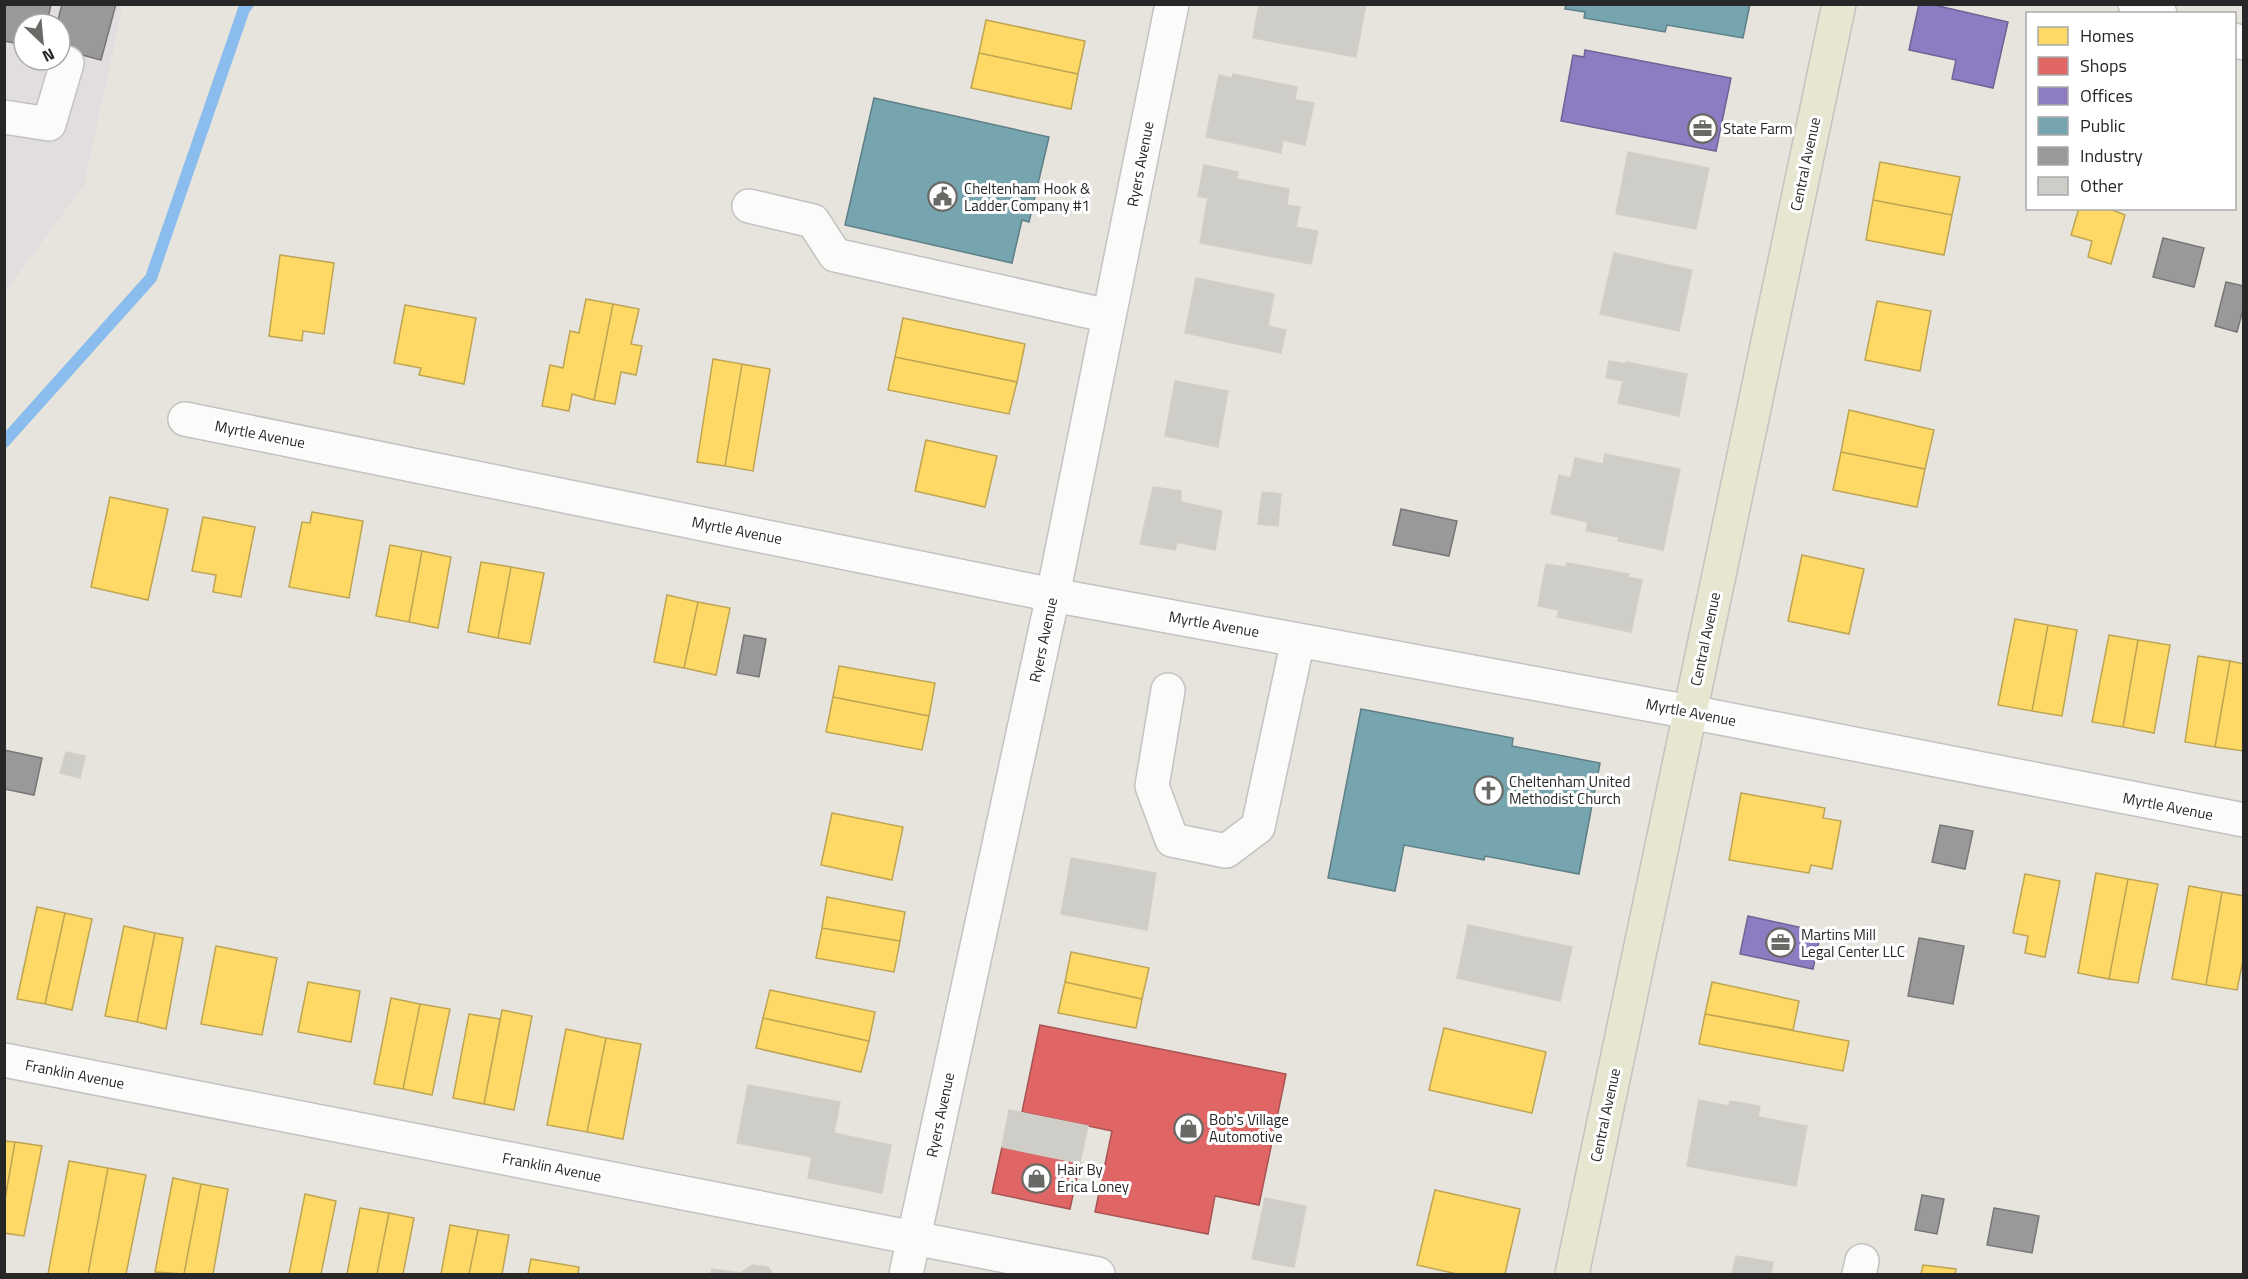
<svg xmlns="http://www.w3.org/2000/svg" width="2248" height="1279" font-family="'Titillium Web',sans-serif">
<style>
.industrial{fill:#e2dedf;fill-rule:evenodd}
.homes{fill:#ffd966;stroke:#bea453;stroke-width:1.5}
.shops{fill:#e06666;stroke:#a85353;stroke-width:1.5}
.offices{fill:#8e7cc3;stroke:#6f6294;stroke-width:1.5}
.public{fill:#76a5af;stroke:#5e7f86;stroke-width:1.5}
.industry{fill:#999;stroke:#777;stroke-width:1.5}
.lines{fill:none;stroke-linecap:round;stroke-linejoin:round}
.stream{stroke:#8abded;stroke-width:12}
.building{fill:#cfcdc7;stroke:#d1cfc8;stroke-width:1.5}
.minor-casing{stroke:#c3c2c2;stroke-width:36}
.major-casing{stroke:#c3c2bf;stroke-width:36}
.minor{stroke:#fbfbfa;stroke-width:33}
.major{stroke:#e6e6d1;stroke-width:33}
.labels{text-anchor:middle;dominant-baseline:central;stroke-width:6;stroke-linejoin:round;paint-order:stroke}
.poi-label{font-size:15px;fill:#272727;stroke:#fff;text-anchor:start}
.street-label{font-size:15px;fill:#272727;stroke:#fff}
</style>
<rect width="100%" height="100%" fill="#e6e4dc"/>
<!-- industrial -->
<path class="industrial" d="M5 5H123L84 185 5 292ZM24 24H60V60H24Z"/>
<!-- homes -->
<path class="homes" d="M986 20 1085 41 1078 74 979 53Z
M979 53 1078 74 1071 109 971 88Z
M1880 162 1960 177 1952 215 1873 200Z
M1873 200 1952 215 1944 255 1866 240Z
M2079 208H2107L2125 215 2111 264 2088 257 2092 241 2071 235Z
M280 255 334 263 324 334 303 331 302 341 269 336Z
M586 299 613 304 594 400 572 394 569 411 542 406 550 365 563 368 570 331 579 333Z
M1877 301 1931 311 1920 371 1865 360Z
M613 304 639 309 631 344 642 346 636 375 621 372 615 404 594 400Z
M405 305 476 318 464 384 419 375 421 368 394 363Z
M903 318 1025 344 1017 382 895 357Z
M895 357 1017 382 1009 414 888 390Z
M713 359 742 364 725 466 697 462Z
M742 364 770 369 753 471 725 466Z
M1849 410 1934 430 1925 469 1841 452Z
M926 440 997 456 985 507 915 491Z
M1841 452 1925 469 1917 507 1833 490Z
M110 497 168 509 148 600 91 587Z
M312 512 363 521 349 598 289 587 302 522 310 523Z
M203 517 255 527 241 597 213 592 216 575 192 571Z
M390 545 422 551 409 622 376 616Z
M422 551 451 557 438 628 409 622Z
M1802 555 1864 569 1849 634 1788 621Z
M481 562 511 567 498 638 468 632Z
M511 567 544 573 530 644 498 638Z
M667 595 698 602 684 668 654 662Z
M698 602 730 608 716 675 684 668Z
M2015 619 2048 625 2032 711 1998 705Z
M2048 625 2077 630 2062 716 2032 711Z
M2109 635 2138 640 2123 727 2092 722Z
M2138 640 2170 645 2154 733 2123 727Z
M2198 656 2230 661 2215 747 2185 742Z
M2230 661 2244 664V751L2215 747Z
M839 666 935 683 929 716 833 697Z
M833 697 929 716 922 750 826 732Z
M1741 793 1825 808 1823 818 1841 821 1832 869 1811 865 1809 873 1729 860Z
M832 813 903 827 892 880 821 865Z
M2096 873 2128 879 2109 979 2078 973Z
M2025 874 2060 881 2045 957 2025 953 2028 936 2013 933Z
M2128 879 2158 884 2138 983 2109 979Z
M2189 886 2222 892 2206 985 2172 979Z
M2222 892 2244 896V955L2237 990 2206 985Z
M827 897 905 912 900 941 822 928Z
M37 907 65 913 45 1004 17 999Z
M65 913 92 919 72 1010 45 1004Z
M124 926 155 933 137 1022 105 1016Z
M822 928 900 941 894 972 816 958Z
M155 933 183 938 166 1029 137 1022Z
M216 946 277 958 262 1035 201 1024Z
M1071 952 1149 968 1142 999 1065 982Z
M308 982 360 991 351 1042 298 1032Z
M1065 982 1142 999 1136 1028 1058 1013Z
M1712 982 1799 1001 1793 1030 1705 1014Z
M770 990 875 1012 869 1041 763 1018Z
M391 998 420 1004 403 1089 374 1084Z
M420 1004 450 1009 432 1095 403 1089Z
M502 1010 532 1016 514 1110 484 1104Z
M469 1014 500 1019 484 1104 453 1098Z
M1705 1014 1849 1041 1843 1071 1699 1044Z
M763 1018 869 1041 861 1072 756 1048Z
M1444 1028 1546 1052 1532 1113 1429 1090Z
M566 1029 606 1038 587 1132 547 1125Z
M606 1038 641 1044 623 1139 587 1132Z
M4 1141 15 1142 4 1205Z
M15 1142 42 1146 24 1236 4 1233V1205Z
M69 1161 108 1168 88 1274H48Z
M108 1168 146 1175 126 1274H88Z
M173 1178 201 1184 184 1274 155 1272Z
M201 1184 228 1189 213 1274H184Z
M1435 1190 1520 1209 1505 1274H1457L1417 1265Z
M305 1194 336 1201 321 1274H289Z
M360 1208 389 1213 377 1274H347Z
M389 1213 414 1218 403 1274H377Z
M450 1225 478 1230 469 1274H441Z
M478 1230 509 1235 502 1274H469Z
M531 1259 579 1267 578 1274H528Z
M1923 1265 1956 1269 1955 1274H1921Z"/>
<!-- shops -->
<path class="shops" d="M1040 1025 1286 1074 1259 1205 1215 1196 1208 1234 1095 1212 1112 1131 1022 1112Z
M1002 1147 1080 1163 1070 1209 992 1193Z"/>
<!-- offices -->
<path class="offices" d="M1919 4H1930L2008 22 1993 88 1952 79 1956 60 1909 50Z
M1585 50 1731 78 1716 151 1561 121 1573 55 1584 57Z
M1748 916 1821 932 1813 969 1740 954Z"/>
<!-- public -->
<path class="public" d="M1566 4H1750L1743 38 1667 25 1665 32 1584 18 1585 12 1565 9Z
M874 98 1049 137 1029 222 1022 220 1012 263 845 225Z
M1361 709 1513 738 1512 746 1600 763 1579 874 1485 856 1484 860 1404 845 1395 891 1328 878Z"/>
<!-- industry -->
<path class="industry" d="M4 4H51L47 24H24V45L4 41Z
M62 4H116L101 60 60 49V24H57Z
M2163 238 2204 248 2194 287 2153 277Z
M2226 282 2244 286V306L2237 332 2215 326Z
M1401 509 1457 521 1449 556 1393 545Z
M744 635 766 639 759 677 737 673Z
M4 750 42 758 34 795 4 789Z
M1940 825 1973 831 1965 869 1932 862Z
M1919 938 1964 946 1953 1004 1908 996Z
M1922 1195 1944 1199 1937 1234 1915 1230Z
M1994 1208 2039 1216 2032 1253 1987 1245Z"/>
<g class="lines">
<!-- stream -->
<path class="stream" d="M4 442 151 278 244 9 248 4"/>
</g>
<!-- building -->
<path class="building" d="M1259 4H1366L1356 57 1253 38Z
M1233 74 1297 87 1295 100 1314 103 1305 145 1283 140 1281 153 1206 137 1219 75 1232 78Z
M1628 152 1709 168 1696 229 1616 214Z
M1204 165 1238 172 1237 179 1289 189 1287 205 1300 207 1296 227 1318 231 1311 264 1200 243 1208 198 1198 196Z
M1614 253 1692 270 1679 331 1600 314Z
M1196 278 1274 294 1268 326 1286 330 1281 353 1185 333Z
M1609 361 1626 364V362L1687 374 1679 416 1618 403 1623 381 1606 378Z
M1175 381 1228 391 1218 447 1165 436Z
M1605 454 1680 469 1663 550 1618 541 1619 537 1586 531 1588 522 1551 514 1559 475 1571 478 1575 458 1603 464Z
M1153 487 1181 491V502L1222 511 1215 550 1177 542 1175 550 1140 544Z
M1262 492 1281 494 1278 526 1258 524Z
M1567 563 1629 574 1628 577 1642 580 1631 632 1557 617 1559 610 1538 606 1546 564 1565 567Z
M66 752 85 756 80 778 60 773Z
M1071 858 1156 873 1147 930 1061 914Z
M1468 925 1572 947 1560 1001 1457 978Z
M748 1085 840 1102 834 1133 891 1145 882 1193 808 1178 812 1157 737 1143Z
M1699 1100 1729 1106 1730 1101 1760 1106 1758 1117 1807 1126 1796 1186 1687 1166Z
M1009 1110 1088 1126 1080 1163 1002 1147Z
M1265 1198 1306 1206 1294 1267 1252 1259Z
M1736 1256 1773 1262 1771 1274H1732Z
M752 1265 768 1267 773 1274H711L712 1269 741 1273Z"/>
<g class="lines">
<defs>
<path id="minor" d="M2135 4 2160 14
M2234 40 2244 43
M4 117 49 124 67 63
M749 206 813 221 835 255 1109 316
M185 419 1053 595 1690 712 2244 820
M1168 690 1152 786 1172 840 1226 851 1258 827 1298 640
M4 1060 1098 1274
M906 1274 1053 595 1172 4
M1859 1274 1862 1261"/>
<path id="major" d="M1572 1274 1839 4"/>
</defs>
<!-- minor casing -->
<use href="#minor" class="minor-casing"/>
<!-- major casing -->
<use href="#major" class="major-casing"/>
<!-- minor -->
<use href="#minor" class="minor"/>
<!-- major -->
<use href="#major" class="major"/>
</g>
<!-- icons -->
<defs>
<symbol id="office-ring" viewBox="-11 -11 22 22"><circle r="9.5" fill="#fff" stroke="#6a6966" stroke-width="1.5"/><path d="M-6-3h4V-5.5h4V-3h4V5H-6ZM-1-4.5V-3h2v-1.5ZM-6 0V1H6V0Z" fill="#6a6966"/></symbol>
<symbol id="civic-ring" viewBox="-11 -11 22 22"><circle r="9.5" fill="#fff" stroke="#6a6966" stroke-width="1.5"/><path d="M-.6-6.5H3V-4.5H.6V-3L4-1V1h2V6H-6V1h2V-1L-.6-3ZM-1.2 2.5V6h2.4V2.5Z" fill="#6a6966"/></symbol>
<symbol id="church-ring" viewBox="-11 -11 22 22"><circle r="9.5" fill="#fff" stroke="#6a6966" stroke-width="1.5"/><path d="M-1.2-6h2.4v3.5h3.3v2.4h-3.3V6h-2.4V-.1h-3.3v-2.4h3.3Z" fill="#6a6966"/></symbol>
<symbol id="shop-ring" viewBox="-11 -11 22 22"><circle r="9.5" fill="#fff" stroke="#6a6966" stroke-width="1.5"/><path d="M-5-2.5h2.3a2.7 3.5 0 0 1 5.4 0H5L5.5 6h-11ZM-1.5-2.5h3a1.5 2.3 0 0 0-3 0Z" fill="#6a6966"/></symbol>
</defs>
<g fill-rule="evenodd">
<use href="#office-ring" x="1686" y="112" width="33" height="33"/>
<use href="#civic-ring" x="926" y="180" width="33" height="33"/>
<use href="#church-ring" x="1472" y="774" width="33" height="33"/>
<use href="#office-ring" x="1764" y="926" width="33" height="33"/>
<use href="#shop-ring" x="1172" y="1112" width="33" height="33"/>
<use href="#shop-ring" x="1020" y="1162" width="33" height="33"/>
</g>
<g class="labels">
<!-- poi labels -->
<g class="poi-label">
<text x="1723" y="128">State Farm</text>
<text x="964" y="188">Cheltenham Hook &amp;<tspan x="964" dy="17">Ladder Company #1</tspan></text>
<text x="1509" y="781">Cheltenham United<tspan x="1509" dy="17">Methodist Church</tspan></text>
<text x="1801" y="934">Martins Mill<tspan x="1801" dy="17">Legal Center LLC</tspan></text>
<text x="1209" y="1119">Bob's Village<tspan x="1209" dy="17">Automotive</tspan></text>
<text x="1057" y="1169">Hair By<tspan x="1057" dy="17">Erica Loney</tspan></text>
</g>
<!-- street labels -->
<g class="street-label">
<text transform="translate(1140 164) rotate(-79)">Ryers Avenue</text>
<text transform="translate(1805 164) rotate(-78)">Central Avenue</text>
<text transform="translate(260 434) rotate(11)">Myrtle Avenue</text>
<text transform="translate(737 530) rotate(11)">Myrtle Avenue</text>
<text transform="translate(1214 624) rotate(10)">Myrtle Avenue</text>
<text transform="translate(1705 639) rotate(-78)">Central Avenue</text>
<text transform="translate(1043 640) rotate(-78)">Ryers Avenue</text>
<text transform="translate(1691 712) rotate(11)">Myrtle Avenue</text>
<text transform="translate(2168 806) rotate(11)">Myrtle Avenue</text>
<text transform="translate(75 1074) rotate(11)">Franklin Avenue</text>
<text transform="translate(940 1115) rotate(-78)">Ryers Avenue</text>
<text transform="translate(1605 1115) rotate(-78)">Central Avenue</text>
<text transform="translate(552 1167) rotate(11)">Franklin Avenue</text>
</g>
</g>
<!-- border -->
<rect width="2248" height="1279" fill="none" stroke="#272727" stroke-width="12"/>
<!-- legend -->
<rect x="2026" y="12" width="210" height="198" fill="#ffffff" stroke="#a9a9a9" stroke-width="1.5"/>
<rect x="2038" y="27" width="30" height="18" fill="#ffd966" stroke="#a9a9a9" stroke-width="1.5"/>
<text x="2080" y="42" font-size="18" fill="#272727">Homes</text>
<rect x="2038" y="57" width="30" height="18" fill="#e06666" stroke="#a9a9a9" stroke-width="1.5"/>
<text x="2080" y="72" font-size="18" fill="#272727">Shops</text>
<rect x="2038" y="87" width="30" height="18" fill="#8e7cc3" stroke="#a9a9a9" stroke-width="1.5"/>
<text x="2080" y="102" font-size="18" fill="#272727">Offices</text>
<rect x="2038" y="117" width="30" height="18" fill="#76a5af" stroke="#a9a9a9" stroke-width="1.5"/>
<text x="2080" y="132" font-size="18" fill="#272727">Public</text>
<rect x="2038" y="147" width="30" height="18" fill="#999999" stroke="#a9a9a9" stroke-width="1.5"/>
<text x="2080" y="162" font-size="18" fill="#272727">Industry</text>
<rect x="2038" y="177" width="30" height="18" fill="#cfcdc7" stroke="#a9a9a9" stroke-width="1.5"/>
<text x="2080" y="192" font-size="18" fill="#272727">Other</text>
<!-- north arrow -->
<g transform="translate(42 42) rotate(154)"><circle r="28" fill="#ffffff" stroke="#a9a9a9" stroke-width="1.5"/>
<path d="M0-4.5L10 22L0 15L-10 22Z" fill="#6a6966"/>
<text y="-9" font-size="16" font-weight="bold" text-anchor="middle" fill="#272727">N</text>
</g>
</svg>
